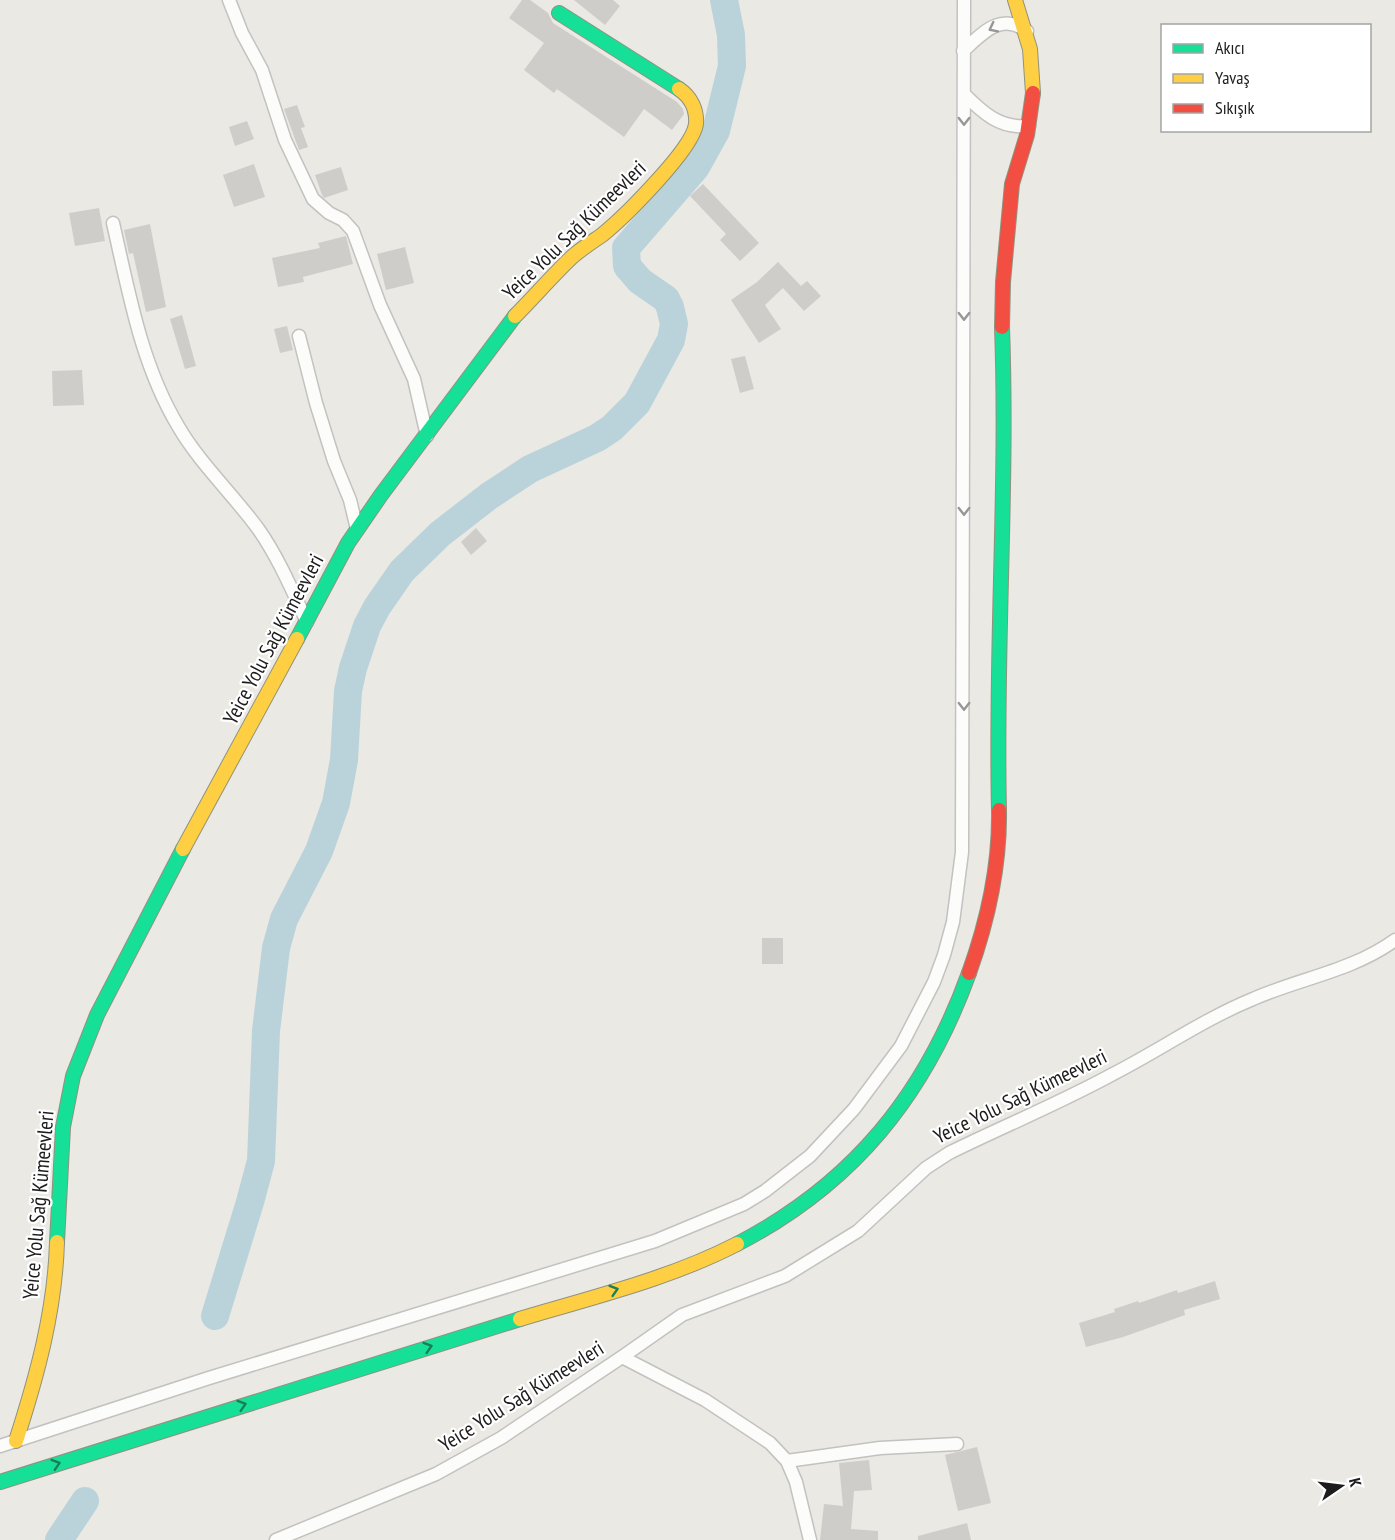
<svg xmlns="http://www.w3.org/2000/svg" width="1395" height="1540" font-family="'PT Sans Narrow',sans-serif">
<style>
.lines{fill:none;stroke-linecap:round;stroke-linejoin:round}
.river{stroke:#bad3db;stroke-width:28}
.building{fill:#cecdca}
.street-casing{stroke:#c3c2c0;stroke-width:15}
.fast-casing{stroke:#90927e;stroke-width:16}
.slow-casing{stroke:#90927e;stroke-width:16}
.jam-casing{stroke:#90927e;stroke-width:16}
.street{stroke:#fcfcfb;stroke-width:12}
.fast{stroke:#16e098;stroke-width:14}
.slow{stroke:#ffcf43;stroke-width:14}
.jam{stroke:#f24e42;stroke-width:14}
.oneway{stroke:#979797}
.oneway2{stroke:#197e5a}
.labels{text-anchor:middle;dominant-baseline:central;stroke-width:4.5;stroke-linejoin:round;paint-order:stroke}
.street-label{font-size:21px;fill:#1c1c1c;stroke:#fff}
</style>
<rect width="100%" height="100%" fill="#eae9e4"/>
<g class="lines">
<!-- river -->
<path class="river" d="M215 1316 250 1202 261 1161 266 1031 276 948 284 919 319 851 336 803 344 760 348 691 353 668 367 626 377 607 402 571 440 534 489 496 530 469 597 438 612 428 637 403 671 340 674 324 670 307 666 299 640 281 627 266 626 248 696 167 716 131 732 66 731 35 724 0
M59 1540 85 1501"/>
</g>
<!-- building -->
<path class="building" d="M522 0H530L548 13 553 23 677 102 683 109 684 114 672 130 644 109 624 137 557 89 554 93 524 70 544 43 509 18Z
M574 0H613L620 6 605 25Z
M297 105 305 127 301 128 308 147 299 150 284 109Z
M247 121 254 139 235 146 229 127Z
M254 164 265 197 234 207 223 175Z
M341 167 348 190 324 198 322 195 315 175Z
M703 184 759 243 740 261 720 240 726 234 690 196Z
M99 208 105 241 75 246 69 213Z
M150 224 166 307 146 312 133 253 129 254 124 230Z
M346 236 353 264 303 277 304 282 278 287 272 258 320 248 318 243Z
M405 247 414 283 386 290 377 254Z
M778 262 801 286 807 281 821 296 804 311 783 288 765 305 781 329 759 343 731 300 757 282Z
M182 315 196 366 185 369 170 319Z
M287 326 293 350 280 353 274 329Z
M745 356 754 389 740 393 731 359Z
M82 370 84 405 53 406 52 371Z
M476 528 487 541 471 555 461 542Z
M762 938H783V964H762Z
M1215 1281 1220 1299 1184 1310 1185 1315 1123 1337 1086 1347 1079 1323 1115 1312 1114 1309 1138 1301 1139 1303 1177 1290 1178 1293Z
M977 1447 991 1503 958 1511 945 1455Z
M869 1460 872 1490 854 1491 851 1529 878 1531V1540H820L824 1504 843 1506 839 1463Z
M967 1523 971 1540H918V1536Z"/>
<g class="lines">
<defs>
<path id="street" d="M229 0 242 33 262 70 285 140 313 199 329 213 343 220 353 231 380 305 414 379 427 436
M963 51C983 33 1000 12 1027 31
M964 94C983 113 1000 129 1029 126
M113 223C129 293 141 364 178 426 200 464 233 494 259 530 279 559 292 590 307 622
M299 336 316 403 334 461 350 500 357 529
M622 1357 705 1400 770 1443 787 1461 796 1482 810 1540
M0 1446 209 1378 655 1241 744 1204 765 1191 810 1156 854 1109 901 1046 934 982 944 955 953 922 962 852 964 0
M787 1461 880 1448 957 1444
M276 1540 436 1474 501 1438 622 1357 682 1315 785 1276 858 1231 926 1168 949 1153C1004 1126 1060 1103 1113 1074 1160 1050 1204 1019 1253 999 1301 978 1352 971 1395 940"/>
<path id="fast" d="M559 13 679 89
M297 639 348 543 381 495 515 316
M999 810C995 649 1008 488 1002 327
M57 1242 63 1127 73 1076 97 1015 183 849
M737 1244C853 1184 925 1095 969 973
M0 1482 520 1319"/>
<path id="slow" d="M1015 0 1030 49 1033 93
M515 316C534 297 552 276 572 257 581 249 592 242 602 235 623 218 693 149 696 124 697 110 691 97 679 89
M183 849 297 639
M520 1319C593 1297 669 1279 737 1244
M16 1441C37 1376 55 1311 57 1242"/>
<path id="jam" d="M1002 327 1003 282 1012 184 1027 135 1033 93
M969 973C988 920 1000 866 999 810"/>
</defs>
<!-- street casing -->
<use href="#street" class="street-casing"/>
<!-- fast casing -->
<use href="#fast" class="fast-casing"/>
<!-- slow casing -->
<use href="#slow" class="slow-casing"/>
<!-- jam casing -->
<use href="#jam" class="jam-casing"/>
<!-- street -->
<use href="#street" class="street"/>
<!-- fast -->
<use href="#fast" class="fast"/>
<!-- slow -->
<use href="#slow" class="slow"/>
<!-- jam -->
<use href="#jam" class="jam"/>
</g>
<!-- one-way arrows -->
<defs><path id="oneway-chevron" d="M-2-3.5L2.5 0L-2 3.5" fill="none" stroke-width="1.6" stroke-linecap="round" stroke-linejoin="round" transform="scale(1.5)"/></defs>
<g class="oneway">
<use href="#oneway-chevron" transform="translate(993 28) rotate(153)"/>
<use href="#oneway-chevron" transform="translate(964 121) rotate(90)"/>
<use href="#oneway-chevron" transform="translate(964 316) rotate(90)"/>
<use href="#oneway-chevron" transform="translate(964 511) rotate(90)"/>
<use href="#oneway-chevron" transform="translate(964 706) rotate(90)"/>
</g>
<g class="oneway2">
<use href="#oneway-chevron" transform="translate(614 1290) rotate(-17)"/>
<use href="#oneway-chevron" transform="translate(428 1347) rotate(-17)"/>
<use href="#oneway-chevron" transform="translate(242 1405) rotate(-17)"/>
<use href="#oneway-chevron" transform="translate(56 1464) rotate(-18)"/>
</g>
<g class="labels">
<!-- street labels -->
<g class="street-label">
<text transform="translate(574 230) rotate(-44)">Yeice Yolu Sağ Kümeevleri</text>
<text transform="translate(273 639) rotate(-62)">Yeice Yolu Sağ Kümeevleri</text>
<text transform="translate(1020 1096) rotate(-26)">Yeice Yolu Sağ Kümeevleri</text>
<text transform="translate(38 1205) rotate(-85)">Yeice Yolu Sağ Kümeevleri</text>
<text transform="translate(521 1396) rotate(-32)">Yeice Yolu Sağ Kümeevleri</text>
</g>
</g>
<!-- legend -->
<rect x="1161" y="24" width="210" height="108" fill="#ffffff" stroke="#a4a4a4" stroke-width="1.5"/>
<rect x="1173" y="44" width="30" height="9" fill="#16e098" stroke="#a4a4a4" stroke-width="1.5"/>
<text x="1215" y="54" font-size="18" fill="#1c1c1c">Akıcı</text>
<rect x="1173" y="74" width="30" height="9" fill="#ffcf43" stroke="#a4a4a4" stroke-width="1.5"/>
<text x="1215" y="84" font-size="18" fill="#1c1c1c">Yavaş</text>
<rect x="1173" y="104" width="30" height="9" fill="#f24e42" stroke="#a4a4a4" stroke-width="1.5"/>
<text x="1215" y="114" font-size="18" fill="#1c1c1c">Sıkışık</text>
<!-- north arrow -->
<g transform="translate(1341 1486) rotate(76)" stroke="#ffffff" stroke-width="4.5" paint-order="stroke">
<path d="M0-4.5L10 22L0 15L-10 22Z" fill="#1c1c1c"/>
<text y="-9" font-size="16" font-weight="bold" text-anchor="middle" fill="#1c1c1c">K</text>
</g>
</svg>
